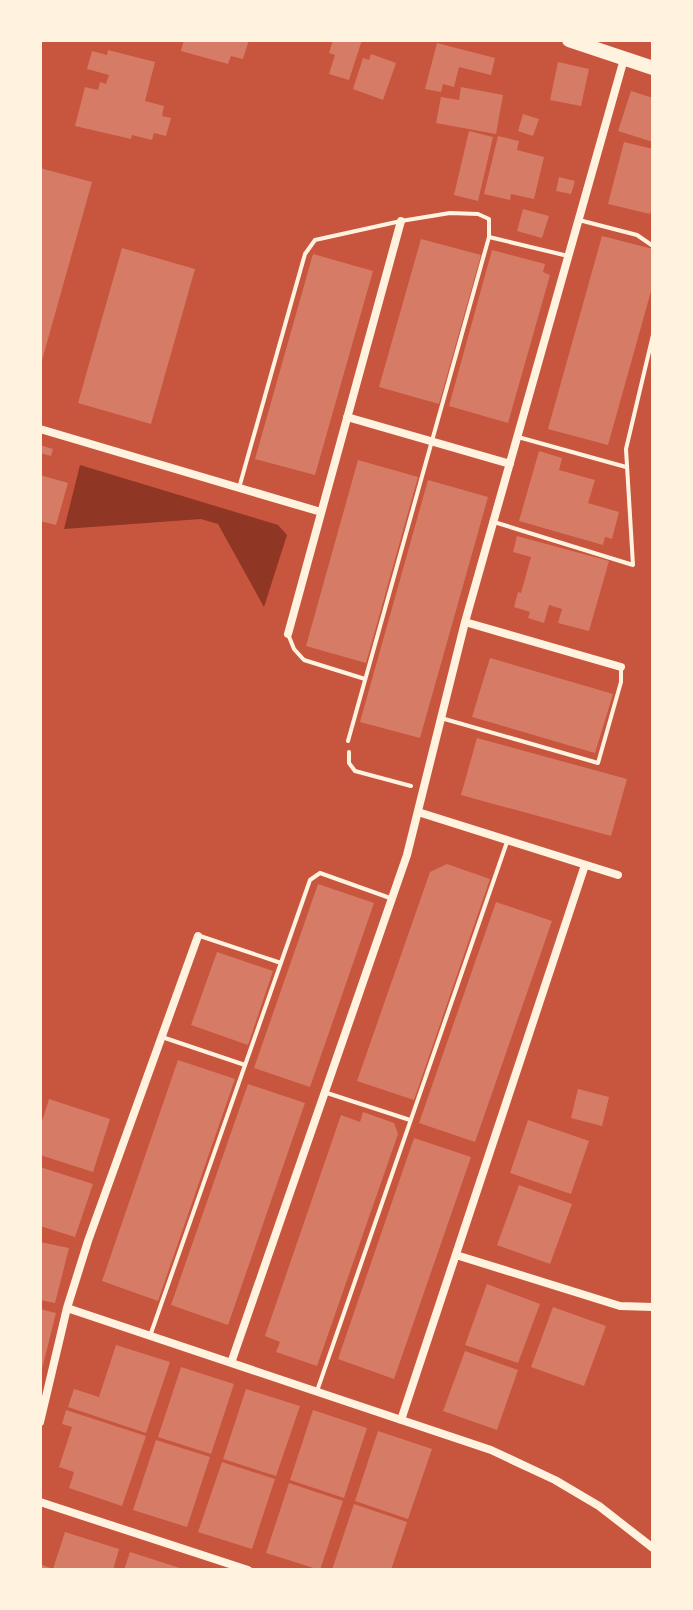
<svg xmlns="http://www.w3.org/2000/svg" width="693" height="1610" font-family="'Zilla Slab',serif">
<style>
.water{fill:#8f3625}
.building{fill:#d67c66}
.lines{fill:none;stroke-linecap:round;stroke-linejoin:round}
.path{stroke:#fff3e0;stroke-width:4}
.service{stroke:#fff3e0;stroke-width:4}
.minor{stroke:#fff3e0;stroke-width:8}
.primary{stroke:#fff3e0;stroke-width:14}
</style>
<rect width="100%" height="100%" fill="#c8553d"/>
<!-- water -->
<path class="water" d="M80 465 278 525 287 535 264 607 218 524 201 519 64 529Z"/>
<!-- building -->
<path class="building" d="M184 40H249L243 59 231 56 228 64 181 51Z
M333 40H362L349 80 329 74 335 55 329 53Z
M437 43 495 58 491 75 459 67 454 87 443 84 441 92 425 89Z
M108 50 155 62 145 101 164 106 162 116 171 118 166 136 154 133 152 140 132 135 131 139 75 126 85 87 98 90 100 82 106 84 109 75 87 69 92 51 107 55Z
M371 54 396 63 383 100 353 89 363 58 369 60Z
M558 62 589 69 581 106 550 100Z
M461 87 503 95 496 134 436 123 441 97 459 100Z
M631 91 653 98V142L618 131Z
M523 114 539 119 533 136 518 131Z
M469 131 493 137 478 201 454 195Z
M498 136 519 141 517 150 544 157 534 199 511 194 510 200 484 194Z
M624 142 653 149V203L650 214 608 204Z
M40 168 92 182 41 364H40Z
M559 177 575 181 571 194 556 191Z
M523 209 549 216 542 238 517 231Z
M602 236 653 249 651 257 653 258V284L608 445 548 429Z
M421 239 481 255 439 404 379 387Z
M122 248 195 269 151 424 78 403Z
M492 250 545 264 543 272 550 275 508 423 449 406Z
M313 254 373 271 315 475 255 459Z
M40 445 53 449 51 456 40 453Z
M539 451 562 458 559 470 595 480 588 503 619 512 612 539 605 537 603 545 519 521Z
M358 460 418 477 366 663 306 646Z
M40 475 68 483 56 525 40 521Z
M428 480 488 497 420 738 360 722Z
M517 536 609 561 589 631 558 623 562 609 549 605 544 623 528 618 530 612 514 607 518 592 521 593 531 557 513 552Z
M490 658 613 694 595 753 472 717Z
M477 738 627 779 611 836 461 795Z
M447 864 490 879 414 1100 357 1081 430 872Z
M318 884 374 903 310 1087 254 1068Z
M496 902 552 921 475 1142 419 1123Z
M217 952 273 971 248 1045 191 1025Z
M178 1060 235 1079 158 1301 102 1281Z
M248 1084 305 1103 228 1325 171 1305Z
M578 1089 609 1097 602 1126 571 1118Z
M49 1099 110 1119 93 1172 40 1155V1128Z
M363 1112 394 1123 398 1134 317 1366 276 1352 280 1342 265 1336 341 1115 360 1122Z
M528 1120 589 1141 571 1194 510 1173Z
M414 1138 471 1157 394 1379 338 1359Z
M40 1167 93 1184 75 1237 40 1226Z
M519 1185 572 1204 550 1264 497 1245Z
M40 1242 69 1248 55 1303 40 1300Z
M487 1284 540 1304 518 1363 465 1345Z
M553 1307 606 1326 584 1386 531 1367Z
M40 1309 56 1313 41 1373H40Z
M116 1345 170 1362 146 1433 68 1407 74 1389 99 1397Z
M465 1351 518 1370 497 1430 443 1411Z
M181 1367 234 1384 211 1454 158 1437Z
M246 1389 300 1406 276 1476 223 1459Z
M66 1410 146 1436 122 1506 69 1488 74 1472 59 1467 72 1427 62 1424Z
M313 1410 367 1428 344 1498 290 1480Z
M378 1431 432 1449 408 1519 355 1501Z
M156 1440 210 1457 187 1527 133 1510Z
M222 1462 275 1479 252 1549 198 1532Z
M289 1483 343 1501 320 1570 266 1553Z
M354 1504 407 1522 391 1570H332Z
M65 1532 119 1549 113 1570H40V1564L53 1569Z
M130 1552 183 1569V1570H124Z"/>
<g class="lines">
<!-- path -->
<path class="path" d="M349 752V763L355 771 411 786"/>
<!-- service -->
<path class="service" d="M579 220 637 235 653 246
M518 437 626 467
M239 488 305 254 315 240 401 221 450 213 478 214 489 219V237L568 256
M494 522 633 565 626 449 653 335
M288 634 294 649 304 660 365 679
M441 718 598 763 621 682V668
M348 741 489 237
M200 936 281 963
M162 1037 245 1065
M327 1093 410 1120
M150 1336 310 880 320 873 390 898
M317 1391 507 842"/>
<!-- minor -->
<path class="minor" d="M347 417 510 464
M40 429 321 512
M465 622 621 667
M288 634 401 221
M418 812 618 875
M456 1255 620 1306 653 1307
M67 1308 491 1450 555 1480 599 1506 653 1548
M231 1363 407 855 465 622 624 59
M401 1420 585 865
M40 1422 67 1308 88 1241 198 936
M40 1502 248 1570"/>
<!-- primary -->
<path class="primary" d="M569 40 653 68"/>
</g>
<!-- border -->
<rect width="693" height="1610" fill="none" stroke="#fff3e0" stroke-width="84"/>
</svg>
